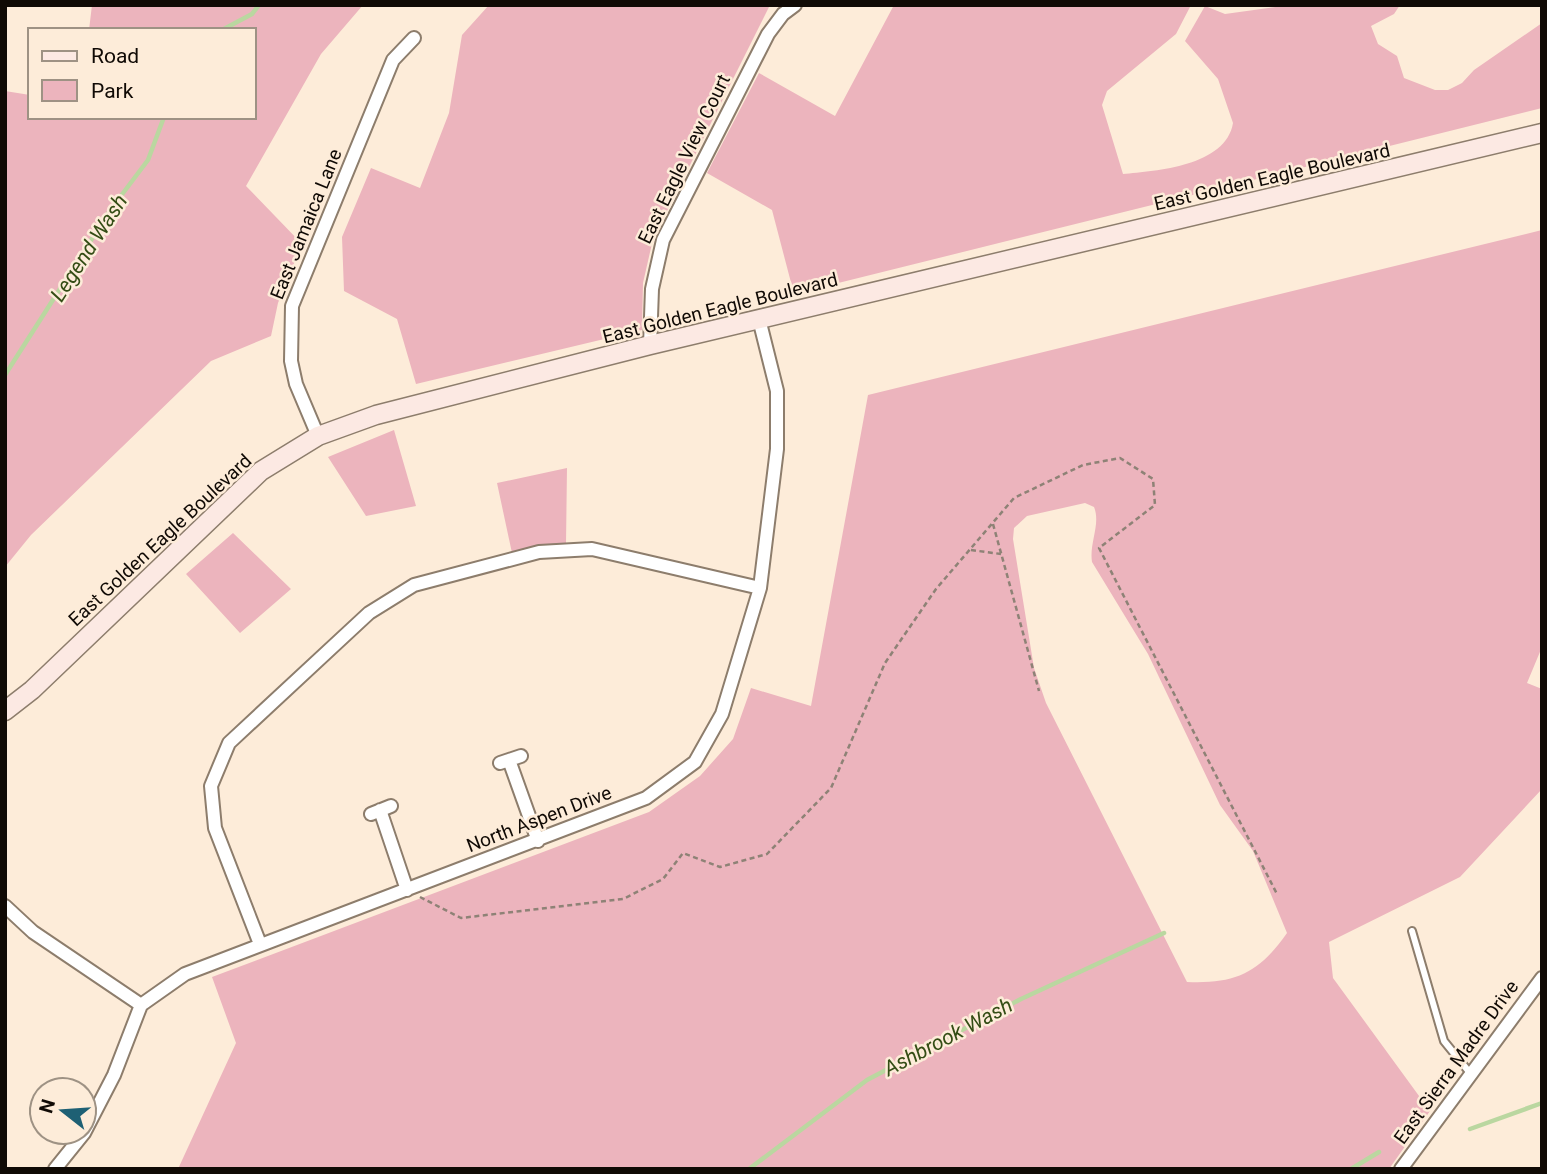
<svg xmlns="http://www.w3.org/2000/svg" width="1547" height="1174" font-family="Roboto,sans-serif">
<style>
.green{fill:#ecb4bd;fill-rule:evenodd}
.lines{fill:none;stroke-linecap:round;stroke-linejoin:round}
.stream{stroke:#bad7a0;stroke-width:4.5}
.lane-casing{stroke:#8d7d6c;stroke-width:10}
.street-casing{stroke:#8d7d6c;stroke-width:16}
.secondary-casing{stroke:#8d7d6c;stroke-width:21}
.path{stroke:#8e8276;stroke-width:2.5;stroke-dasharray:5 3.5;stroke-linecap:butt}
.lane{stroke:#fff;stroke-width:6}
.street{stroke:#fff;stroke-width:12}
.secondary{stroke:#fce9e3;stroke-width:18}
.labels{text-anchor:middle;dominant-baseline:central;stroke-width:5;stroke-linejoin:round;paint-order:stroke}
.street-label{font-size:19px;fill:#100a05;stroke:#fdecd9}
.water-label{font-size:21px;font-style:italic;fill:#344d15;stroke:#fdecd9}
</style>
<rect width="100%" height="100%" fill="#fdecd9"/>
<!-- green -->
<path class="green" d="M92 5H363L321 54 246 186 302 244 278 303 271 336 211 361 31 535 5 567V91L30 95V117H254V30H89Z
M489 5H770L653 239 643 283 642 330 416 384 397 319 344 291 342 237 371 168 420 188 449 113 462 35Z
M894 5H1191L1176 34 1107 91 1102 105 1123 174C1156 171 1226 166 1233 123L1218 79 1185 41 1205 6 1225 14 1290 5H1400L1394 14 1371 26 1378 44 1397 56 1404 78 1435 90H1448L1462 83 1474 70 1542 23V108L794 294 772 210 707 173 759 73 835 116Z
M1542 230V647L1527 683 1542 689V789L1460 877 1329 942 1333 978 1430 1111 1389 1169H178L236 1043 212 977 649 812 700 776 733 739 751 688 811 706 868 395ZM1085 503 1094 507C1101 524 1089 543 1092 562L1148 654 1220 805 1253 851 1287 933C1259 973 1236 984 1187 982L1046 703 1034 668 1013 539 1014 528 1027 516Z
M394 430 416 506 366 516 328 457Z
M567 468 566 544 512 553 497 483Z
M233 533 291 589 240 633 186 574Z"/>
<g class="lines">
<!-- stream -->
<path class="stream" d="M222 30 252 14 259 5
M5 375 111 209 148 160 164 117
M1470 1129 1542 1103
M749 1169 867 1080 1021 999 1164 933
M1351 1169 1379 1152"/>
<defs>
<path id="lane" d="M1412 931 1444 1041 1470 1073"/>
<path id="street" d="M650 345 652 289 663 240 768 34 783 14 795 5
M318 436 296 384 291 361 292 306 393 60 414 38
M509 760 538 841
M500 763 521 756
M380 810 407 890
M371 814 391 806
M5 906 33 932 141 1005
M260 944 215 828 211 786 229 743 369 613 414 585 539 552 592 549 760 588
M55 1169 84 1133 114 1075 141 1005 185 974 646 798 695 762 722 714 760 588 777 449V391L759 319
M1401 1169 1542 978"/>
<path id="secondary" d="M5 711 32 690 261 471 318 436 376 415 650 345 1542 133"/>
</defs>
<!-- lane casing -->
<use href="#lane" class="lane-casing"/>
<!-- street casing -->
<use href="#street" class="street-casing"/>
<!-- secondary casing -->
<use href="#secondary" class="secondary-casing"/>
<!-- path -->
<path class="path" d="M993 524 1039 691
M971 550 1001 554
M420 897 461 918 623 899 663 879 683 853 720 867 767 854 831 788 885 663 936 589 1014 498 1083 465 1120 458 1153 479 1155 505 1099 548 1277 894"/>
<!-- lane -->
<use href="#lane" class="lane"/>
<!-- street -->
<use href="#street" class="street"/>
<!-- secondary -->
<use href="#secondary" class="secondary"/>
</g>
<g class="labels">
<!-- street labels -->
<g class="street-label">
<text transform="translate(684 159) rotate(-64)">East Eagle View Court</text>
<text transform="translate(1272 177) rotate(-13)">East Golden Eagle Boulevard</text>
<text transform="translate(306 224) rotate(-68)">East Jamaica Lane</text>
<text transform="translate(720 308) rotate(-14)">East Golden Eagle Boulevard</text>
<text transform="translate(160 540) rotate(-43)">East Golden Eagle Boulevard</text>
<text transform="translate(539 819) rotate(-21)">North Aspen Drive</text>
<text transform="translate(1456 1062) rotate(-54)">East Sierra Madre Drive</text>
</g>
<!-- water labels -->
<g class="water-label">
<text transform="translate(89 248) rotate(-57)">Legend Wash</text>
<text transform="translate(948 1037) rotate(-28)">Ashbrook Wash</text>
</g>
</g>
<!-- border -->
<rect width="1547" height="1174" fill="none" stroke="#100a05" stroke-width="14"/>
<!-- legend -->
<rect x="28" y="28" width="228" height="91" fill="#fdecd9" stroke="#9e9284" stroke-width="2"/>
<rect x="42" y="51" width="35" height="10" fill="#fce9e3" stroke="#9e9284" stroke-width="2"/>
<text x="91" y="63" font-size="21" fill="#100a05">Road</text>
<rect x="42" y="80" width="35" height="21" fill="#ecb4bd" stroke="#9e9284" stroke-width="2"/>
<text x="91" y="98" font-size="21" fill="#100a05">Park</text>
<!-- north arrow -->
<g transform="translate(63 1111) rotate(287)"><circle r="33" fill="#fdecd9" stroke="#9e9284" stroke-width="2"/>
<path d="M0-5L12 26L0 18L-12 26Z" fill="#1e6074"/>
<text y="-10" font-size="19" font-weight="bold" text-anchor="middle" fill="#100a05">N</text>
</g>
</svg>
